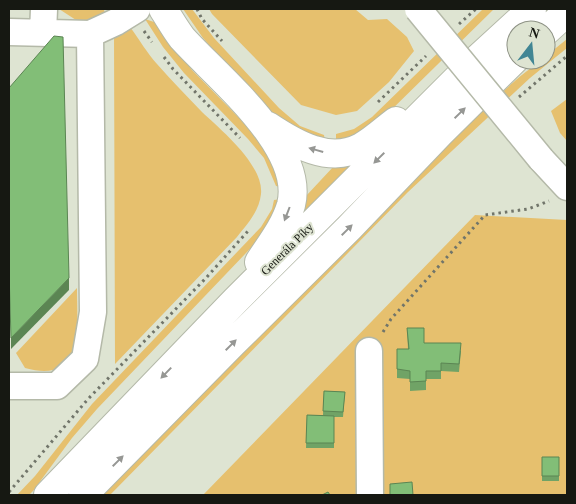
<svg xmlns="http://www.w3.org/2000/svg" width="576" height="504" font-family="Georgia,serif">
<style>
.green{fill:#e6c06e}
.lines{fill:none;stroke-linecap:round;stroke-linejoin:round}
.minor-casing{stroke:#b4b9a8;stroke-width:29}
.highway-casing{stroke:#b4b9a8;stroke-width:30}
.path{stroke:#71756a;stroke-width:3;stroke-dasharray:2.5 4;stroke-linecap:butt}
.minor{stroke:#fff;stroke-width:26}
.highway{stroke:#fff;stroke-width:28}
.minor-bridge-casing{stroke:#b4b9a8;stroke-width:29;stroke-linecap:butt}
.minor-bridge{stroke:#fff;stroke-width:26}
.wall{fill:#70a366}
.shaded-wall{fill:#5b8553}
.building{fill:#82be77;stroke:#5b8553}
.oneway{fill:#969794}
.labels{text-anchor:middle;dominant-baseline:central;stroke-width:4;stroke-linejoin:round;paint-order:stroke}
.street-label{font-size:12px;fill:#161812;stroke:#dee4d2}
</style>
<rect width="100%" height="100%" fill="#dee4d2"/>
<!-- green -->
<path class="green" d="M59 9H104L105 15 89 22 76 20Z
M183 9H192L214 38 279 108 300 126 324 135 325 141 291 128 264 107 203 38Z
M209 9H355L368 20 387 19 407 37 414 51 389 82 357 111 336 115 301 105 212 14Z
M483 9H494L380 121 349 139 336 141V134L354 129 372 117Z
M145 19 154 22 192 70 252 131 266 148 281 187 276 186 264 158 248 139 184 73 163 47Z
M130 27C139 39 147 53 157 64 172 81 187 96 202 112 221 130 264 165 261 194 259 212 247 224 237 237L115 364 114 34Z
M567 39V48L530 78 408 192 110 495H103L129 466C239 355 347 241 460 132 473 120 533 60 546 60V56Z
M567 99V141L560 133 551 111Z
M353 163 304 216 306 196 334 166Z
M281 199 268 230 97 409 72 438 33 491 29 495H17L35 476 92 404 261 227 272 209 274 200Z
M475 215 567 220V495H203Z
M77 288C77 326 85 385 25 368L16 353Z"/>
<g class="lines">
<defs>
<path id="minor" d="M9 32 90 34 116 22 137 9
M43 33 44 9
M541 159 567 187
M369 351 370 495
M9 386H57L85 359 93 312 90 34"/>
<path id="highway" d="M163 9C169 18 175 29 182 38 217 77 306 147 291 205 285 226 270 245 259 262
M546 31 567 12
M268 126C295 144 329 164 361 147 374 140 385 129 396 121
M48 495 236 300 475 61 532 9
M83 495 233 343 349 228 440 133 516 58"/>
</defs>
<!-- minor casing -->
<use href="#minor" class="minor-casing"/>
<!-- highway casing -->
<use href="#highway" class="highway-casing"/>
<!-- path -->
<path class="path" d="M197 9 202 19 222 41
M459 24 476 9
M144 31 152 42
M164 57 173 69 240 138
M519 97 567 56
M378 102 426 56
M383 332 391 319 485 215 528 209 549 201
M9 492 88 399 206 278 248 231"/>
<!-- minor -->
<use href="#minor" class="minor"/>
<!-- highway -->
<use href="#highway" class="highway"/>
<defs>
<path id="minor-bridge" d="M418 9 541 159"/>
</defs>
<!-- minor-bridge casing -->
<use href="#minor-bridge" class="minor-bridge-casing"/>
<!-- minor-bridge -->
<use href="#minor-bridge" class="minor-bridge"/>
</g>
<!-- wall -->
<path class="wall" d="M407 328 424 343 461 351 459 372 441 371V379H426V390L410 391V379L397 378V349H408Z
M324 391 345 392 343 417H334V448H306L307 415H323Z
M542 457H559V481H542Z"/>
<!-- shaded-wall -->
<path class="shaded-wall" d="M69 278V290L11 349V338Z"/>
<!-- building -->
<path class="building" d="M54 36 63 37 69 278 11 338 9 271V88Z
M407 328H424V343H461L459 364 441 363V371H426V381L410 382V371L397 369V349H409Z
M324 391 345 392 343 412 323 411Z
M307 415 334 416V443H306Z
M542 457H559V476H542Z
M412 482 413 495H390V484Z
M328 492 330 495H322Z"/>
<!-- one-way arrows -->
<defs><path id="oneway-solid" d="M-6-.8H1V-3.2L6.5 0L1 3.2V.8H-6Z" transform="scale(1.25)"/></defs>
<g class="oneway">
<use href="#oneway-solid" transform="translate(460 113) rotate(-44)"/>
<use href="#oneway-solid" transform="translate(316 150) rotate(-164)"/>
<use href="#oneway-solid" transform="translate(379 158) rotate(135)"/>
<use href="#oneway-solid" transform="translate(287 214) rotate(111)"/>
<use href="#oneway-solid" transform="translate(347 230) rotate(-45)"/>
<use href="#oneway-solid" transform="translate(231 345) rotate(-45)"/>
<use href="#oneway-solid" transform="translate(166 373) rotate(134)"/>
<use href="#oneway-solid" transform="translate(118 461) rotate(-45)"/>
</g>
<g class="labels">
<!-- street labels -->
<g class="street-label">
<text transform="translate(287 249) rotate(-45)">Generála Píky</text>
</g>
</g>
<!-- border -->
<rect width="576" height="504" fill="none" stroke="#161812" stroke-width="20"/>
<!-- north arrow -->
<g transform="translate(531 45) rotate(16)"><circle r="24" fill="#dee4d2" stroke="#8e9285"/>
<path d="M0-4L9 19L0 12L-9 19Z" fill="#428694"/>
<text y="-8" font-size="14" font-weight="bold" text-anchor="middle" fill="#161812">N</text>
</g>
</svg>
